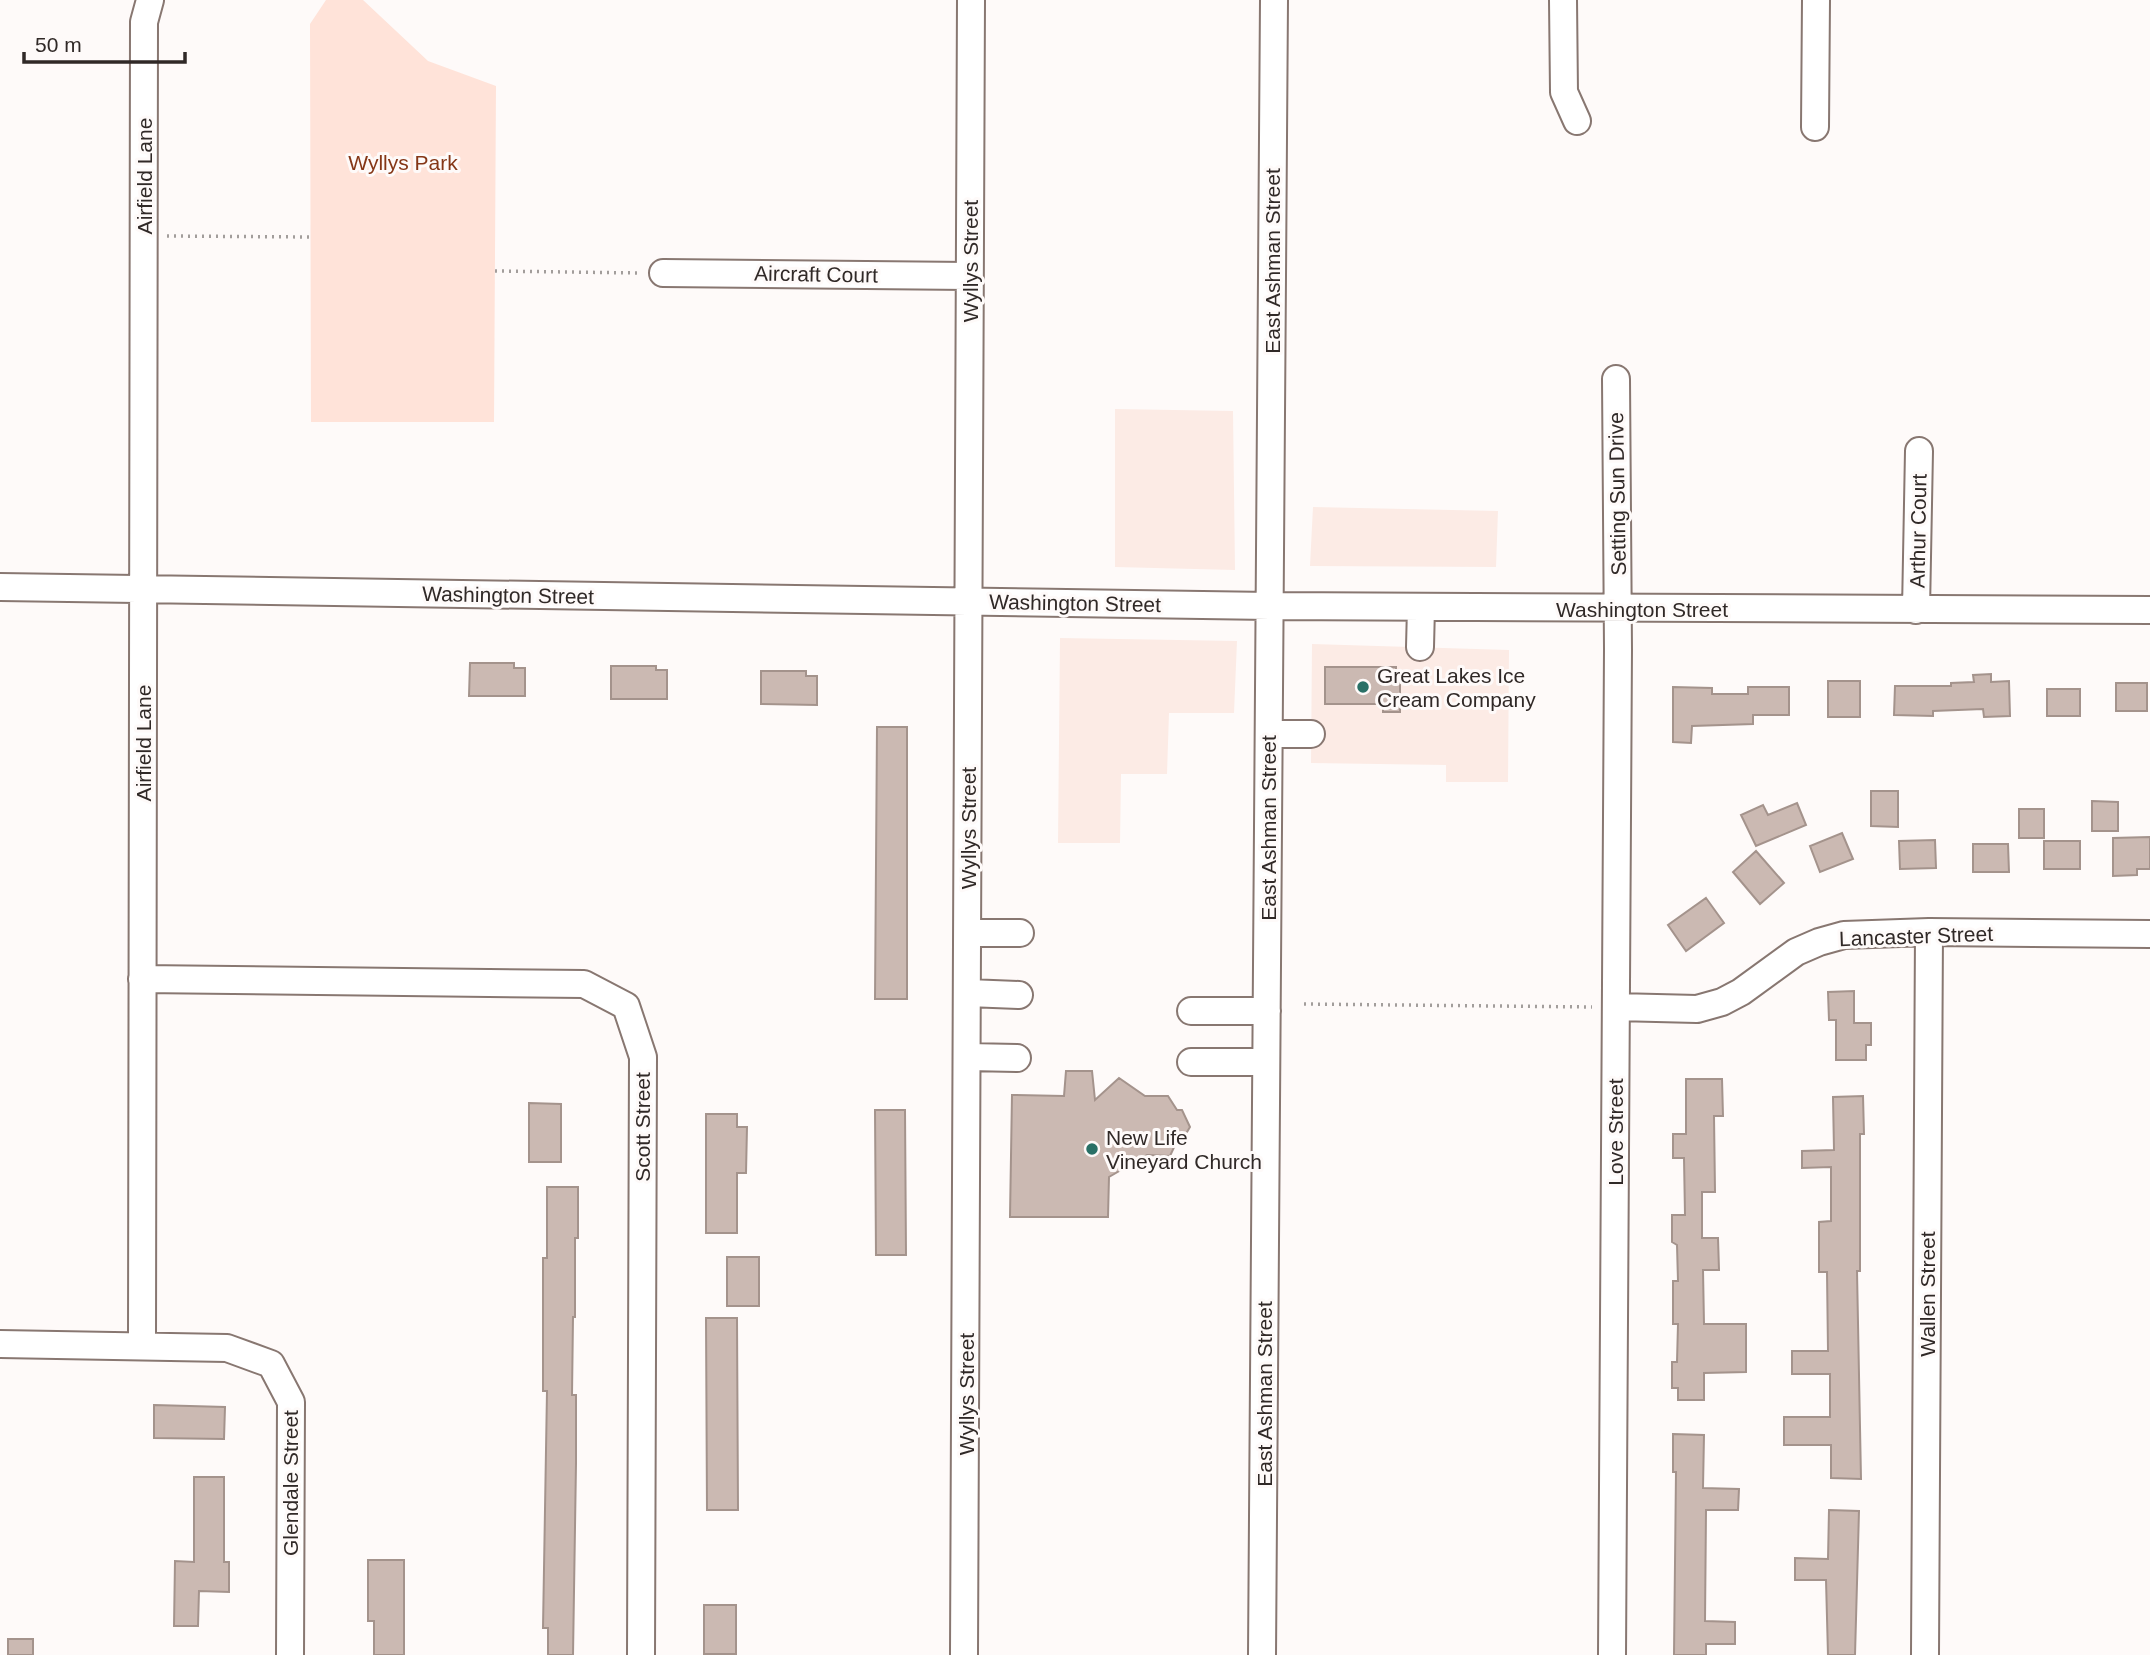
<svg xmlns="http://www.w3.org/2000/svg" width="2150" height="1655" font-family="Arial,sans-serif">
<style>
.built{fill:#fcebe5}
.green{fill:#ffe3d9}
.building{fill:#cbb9b2;stroke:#a4938c;stroke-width:2}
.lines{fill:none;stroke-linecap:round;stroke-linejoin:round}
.minor-casing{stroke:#887771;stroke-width:30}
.path{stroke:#a29d9b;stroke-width:3.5;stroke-dasharray:2 5;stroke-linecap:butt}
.minor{stroke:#fff;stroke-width:26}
.poi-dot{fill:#297066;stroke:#fefaf9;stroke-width:2.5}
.labels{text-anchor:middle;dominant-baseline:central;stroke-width:6;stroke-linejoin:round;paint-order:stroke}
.park-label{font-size:21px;fill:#853717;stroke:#fefaf9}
.street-label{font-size:21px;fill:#302927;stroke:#fefaf9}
.poi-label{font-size:21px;fill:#302927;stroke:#fefaf9;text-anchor:start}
</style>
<rect width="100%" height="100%" fill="#fefaf9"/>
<!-- built -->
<path class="built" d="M1115 409 1233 411 1235 570 1115 567Z
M1313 507 1498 511 1496 567 1310 566Z
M1060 638 1237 641 1234 713H1169L1167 774H1121L1120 843H1058Z
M1312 644 1509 650 1508 782H1446V765L1311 763Z"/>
<!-- green -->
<path class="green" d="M326 0H363L428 61 496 86 494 422H311L310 24Z"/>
<!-- building -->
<path class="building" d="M470 663H514V668H525V696H469Z
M611 666H656V670H667V699H611Z
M1325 667H1396V677H1400V712H1383V704H1325Z
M761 671H806V676H817V705L761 704Z
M1991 674V682L2009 681 2010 716 1984 717 1983 709 1933 711V716L1894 715 1895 686H1951V683L1974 682 1973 675Z
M1828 681H1860V717H1828Z
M2116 683H2147V711H2116Z
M1673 687 1712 688V694H1748V687H1789V715H1753V724L1692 726 1691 743 1673 742Z
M2047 689H2080V716H2047Z
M877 727H907V999H875Z
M1871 791H1898V827L1871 826Z
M2092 801 2118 802V831H2092Z
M1797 803 1806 825 1756 846 1741 815 1763 805 1768 815Z
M2019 809H2044V838H2019Z
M1842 833 1853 859 1820 872 1810 846Z
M2150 837V869H2137V875L2113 876V838Z
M1935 840 1936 868 1900 869 1899 841Z
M2044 841H2080V869H2044Z
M1973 844H2008L2009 872H1973Z
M1756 851 1784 883 1760 904 1733 872Z
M1706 898 1724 923 1686 951 1668 925Z
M1854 991V1023H1871V1045H1866V1060H1836V1020H1829L1828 992Z
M1066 1071H1092L1095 1100 1119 1078 1145 1096H1168L1177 1110H1182L1190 1127 1181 1142 1176 1143 1170 1156 1147 1155 1109 1177 1108 1217H1010L1012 1095 1064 1096Z
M1686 1079H1722L1723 1116H1714L1715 1192H1702V1238H1718L1719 1270H1703L1704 1324H1746V1372L1704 1373V1400H1678V1388H1672V1362H1677L1678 1324H1673V1281H1678L1677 1245 1672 1242V1215H1685L1684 1158H1673V1134H1686Z
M1863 1096 1864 1134H1860V1271H1857L1861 1479 1831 1478V1445H1784V1417H1830V1374H1792V1351H1828L1827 1272H1819V1222L1831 1221V1167L1802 1168V1151L1834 1150 1833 1097Z
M529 1103 561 1104V1162H529Z
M875 1110H905L906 1255H876Z
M706 1114H737V1127H747L746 1173H737V1233H706Z
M547 1187H578V1238H575V1317H573L572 1395H576V1463L573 1655H548V1628H543L547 1391H543V1258H547Z
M727 1257H759V1306H727Z
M706 1318H737L738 1510H707Z
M154 1405 225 1407 224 1439 154 1438Z
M1673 1434 1704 1435 1703 1488 1739 1489 1738 1510H1706L1705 1621 1735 1622V1644H1706V1655H1674L1676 1472H1673Z
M194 1477H224V1562H229V1592L199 1591 198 1626H174L175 1561 194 1562Z
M1829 1510 1859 1511 1855 1655H1828L1826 1580H1795V1558L1828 1559Z
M368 1560H404V1655H374V1621H368Z
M704 1605H736V1654H704Z
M8 1639H33V1655H8Z"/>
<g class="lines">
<defs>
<path id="minor" d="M1563 0 1564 92 1577 121
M1815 127 1816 0
M663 273 969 276
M0 587 1270 606 2150 610
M1916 610 1919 451
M1420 647 1421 607
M1269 734H1311
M968 933H1020
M142 979 584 984 626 1006 643 1057 641 1655
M968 993 1019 995
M1616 1007 1697 1009 1722 1002 1741 992 1796 952 1819 942 1844 935 1929 932 2150 934
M1191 1011H1267
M968 1057 1017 1058
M1191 1062H1266
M0 1344 227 1348 271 1364 291 1402 290 1655
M142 1345 144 22 150 0
M964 1655 971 0
M1262 1655 1274 0
M1612 1655 1618 649 1616 379
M1925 1655 1929 932"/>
</defs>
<!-- minor casing -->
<use href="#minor" class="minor-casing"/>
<!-- path -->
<path class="path" d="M167 236 311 237
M495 271 640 273
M1304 1004 1592 1007"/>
<!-- minor -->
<use href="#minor" class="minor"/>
</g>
<!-- markers -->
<g class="poi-dot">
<circle cx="1363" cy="687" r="7"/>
<circle cx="1092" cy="1149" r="7"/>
</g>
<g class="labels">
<!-- park labels -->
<g class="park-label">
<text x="403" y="162">Wyllys Park</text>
</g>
<!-- street labels -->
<g class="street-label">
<text transform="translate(144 176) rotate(-90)">Airfield Lane</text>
<text transform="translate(970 261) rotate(-90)">Wyllys Street</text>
<text transform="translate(1272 261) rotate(-90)">East Ashman Street</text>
<text transform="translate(816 274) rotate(1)">Aircraft Court</text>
<text transform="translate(1617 494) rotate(-91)">Setting Sun Drive</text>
<text transform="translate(1918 531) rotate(-89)">Arthur Court</text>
<text transform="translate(508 595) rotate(1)">Washington Street</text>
<text transform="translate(1075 603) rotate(1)">Washington Street</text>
<text x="1642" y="609">Washington Street</text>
<text transform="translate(143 743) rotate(-90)">Airfield Lane</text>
<text transform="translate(968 828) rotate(-90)">Wyllys Street</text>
<text transform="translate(1268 828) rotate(-90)">East Ashman Street</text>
<text transform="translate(1916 936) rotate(-2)">Lancaster Street</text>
<text transform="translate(642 1127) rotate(-90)">Scott Street</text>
<text transform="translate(1615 1132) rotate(-90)">Love Street</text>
<text transform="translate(1927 1294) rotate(-90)">Wallen Street</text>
<text transform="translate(966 1394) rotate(-90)">Wyllys Street</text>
<text transform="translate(1264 1394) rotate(-90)">East Ashman Street</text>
<text transform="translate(290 1483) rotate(-90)">Glendale Street</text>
</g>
<!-- poi labels -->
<g class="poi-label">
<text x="1377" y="675">Great Lakes Ice<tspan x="1377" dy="24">Cream Company</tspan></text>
<text x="1106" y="1137">New Life<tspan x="1106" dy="24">Vineyard Church</tspan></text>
</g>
</g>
<!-- scale -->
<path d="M24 52v10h161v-10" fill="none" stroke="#302927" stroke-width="3.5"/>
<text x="35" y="52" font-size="21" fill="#302927" stroke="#fefaf9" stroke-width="5" paint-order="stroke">50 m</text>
</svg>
